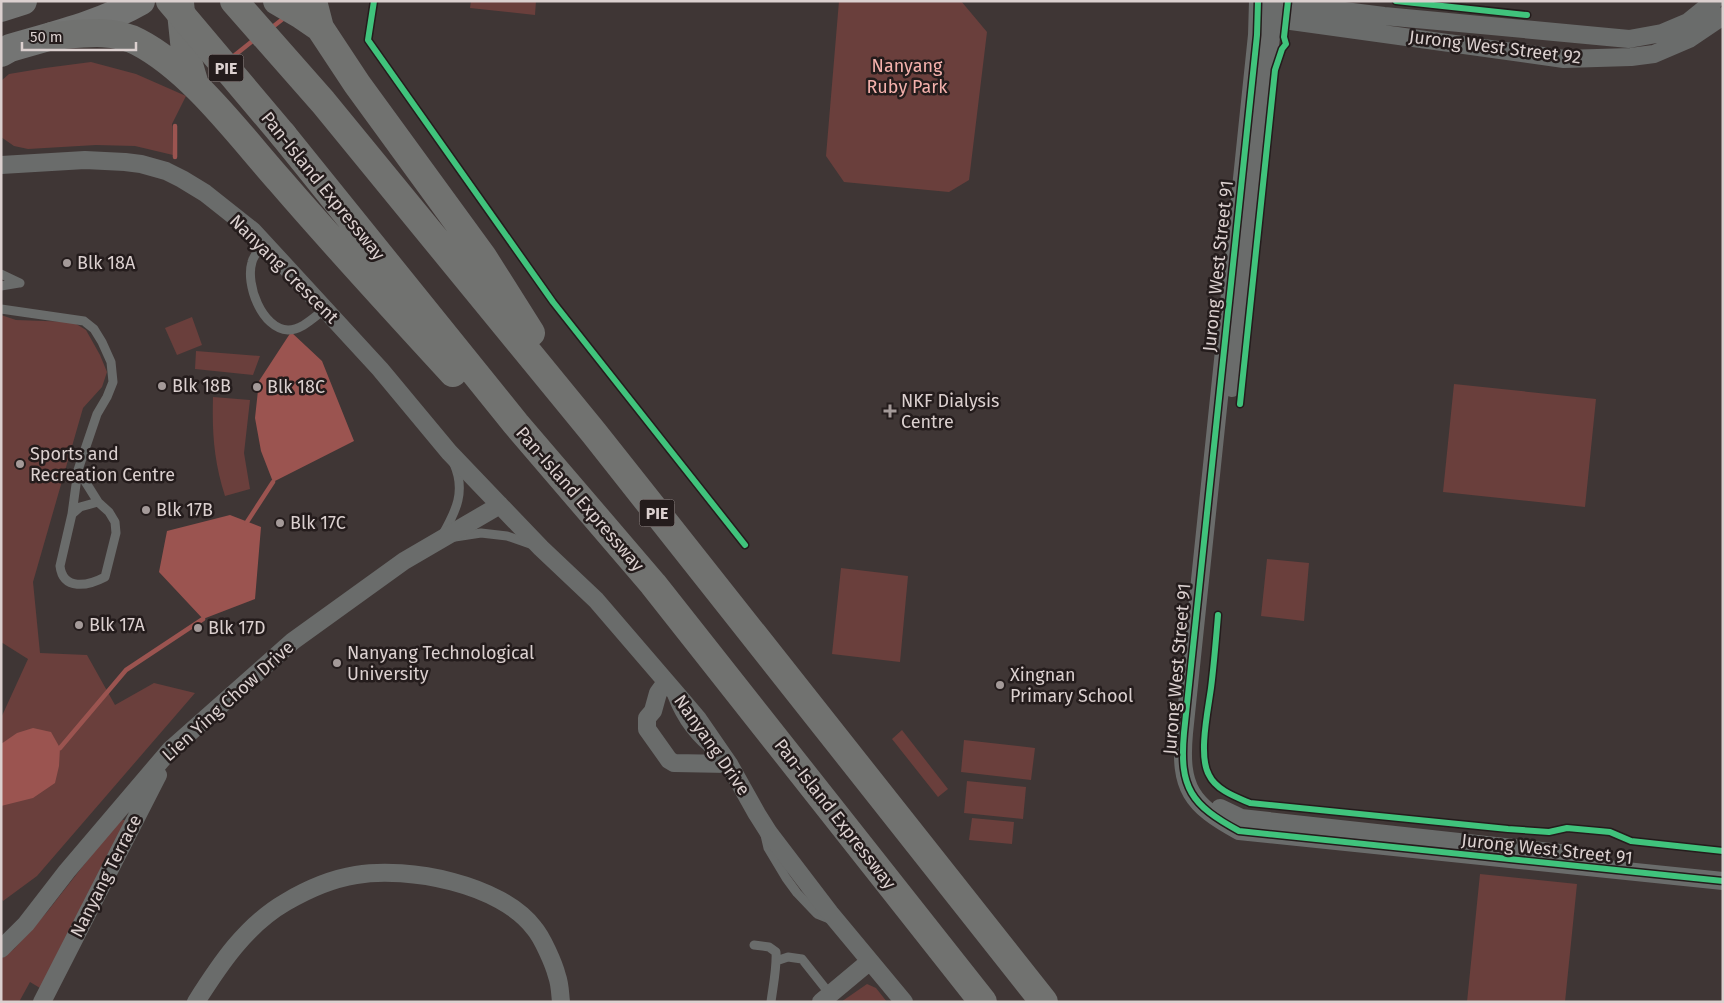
<svg xmlns="http://www.w3.org/2000/svg" width="1724" height="1003" font-family="'Fira Sans',sans-serif">
<style>
.green{fill:#6a3f3c}
.water{fill:#9b5450}
.lines{fill:none;stroke-linecap:round;stroke-linejoin:round}
.stream{stroke:#9b5450;stroke-width:4.5}
.service{stroke:#6a6c6b;stroke-width:9}
.minor{stroke:#6a6c6b;stroke-width:18}
.primary{stroke:#747574;stroke-width:28}
.motorway{stroke:#717270;stroke-width:28}
.motorway-bridge{stroke:#717270;stroke-width:28}
.cycleway-casing{stroke:#241c1c;stroke-width:9}
.cycleway{stroke:#40c37c;stroke-width:6}
.poi-dot{fill:#a49a99;stroke:#241c1c;stroke-width:2}
.labels{text-anchor:middle;dominant-baseline:central;stroke-width:5;stroke-linejoin:round;paint-order:stroke}
.shield{fill:#241c1c;stroke:#a49a99;stroke-width:1}
.shield-label{font-size:16px;font-weight:bold;fill:#dbd0cf}
.street-label{font-size:18px;fill:#dbd0cf;stroke:#241c1c}
.park-label{font-size:18px;fill:#f4b1ac;stroke:#241c1c}
.poi-label{font-size:18px;fill:#dbd0cf;stroke:#241c1c;text-anchor:start}
</style>
<rect width="100%" height="100%" fill="#3f3635"/>
<!-- green -->
<path class="green" d="M471 1H536L535 15 470 8Z
M839 1H961L987 32 969 180 949 192 844 182 826 156Z
M91 62 136 74 186 96 172 124 173 155 135 146 96 145 28 149 14 146 1 137V81L9 74 45 68Z
M1 315 16 320 73 322 86 330 100 355 107 372 102 387 83 408 33 582 40 653 87 655 115 705 154 683 195 693 37 876 3 901 1 898V718L28 659 1 642Z
M192 317 202 345 177 355 165 328Z
M196 351 260 356 253 375 195 369Z
M1454 384 1596 399 1585 507 1443 492Z
M213 397 250 400 244 453 250 489 225 496C214 461 212 434 213 397Z
M1267 559 1309 563 1304 621 1261 616Z
M841 568 908 576 900 662 832 654Z
M902 730 948 789 938 797 892 739Z
M964 740 1035 748 1031 780 961 772Z
M967 781 1026 787 1023 819 964 813Z
M972 818 1014 822 1012 844 969 840Z
M119 820H127L40 988 30 982 19 1002H1V959L14 949 47 912Z
M1480 874 1577 884 1565 1002H1467Z
M867 984 876 988 887 1002H841Z"/>
<!-- water -->
<path class="water" d="M291 332 322 361 354 441 273 482 261 451 255 418 259 381Z
M230 515 261 527 255 599 203 619 159 572 167 531Z
M33 728 51 732 60 748 59 766 55 783 33 798 1 806V744L17 733Z"/>
<g class="lines">
<!-- stream -->
<path class="stream" d="M270 29 284 18
M230 59 255 39
M175 157V126
M247 522 273 482
M60 748 126 670 203 619"/>
<!-- service -->
<path class="service" d="M264 243C260 249 253 256 252 262 245 284 262 329 288 330 302 330 314 317 324 310
M1 274 20 283
M1 286 19 283
M1 309 84 321 94 329 102 342 111 362 113 382 107 397 97 414 78 470 72 514 60 566C63 591 88 586 105 577L116 533 115 522 109 512 98 502 78 470
M72 514 80 507 98 502
M443 534C456 511 466 491 454 464
M455 537 481 533 507 536 533 545
M672 696C681 720 695 739 716 754
M765 835 768 848 786 878 797 893 817 914 832 920
M754 945 769 947 776 952C777 968 773 986 771 1002
M776 961 788 957 802 959 829 993"/>
<!-- minor -->
<path class="minor" d="M1258 1 1257 35 1184 733C1179 788 1191 805 1239 831L1723 881
M1266 1 1384 16 1629 39 1662 33 1688 22 1714 1
M1261 17 1564 59 1631 57 1654 54 1689 39 1723 16
M1 165 85 160 125 162 141 164 166 171 182 179 205 193 253 231 380 369 449 452 541 548 596 600 682 700 698 719 729 764 757 814 769 833 830 913 904 1002
M1232 388 1275 1
M666 682 658 693 653 711 647 718V729L669 760 674 763 729 764
M1220 808 1241 818 1560 853
M1 949 26 924 67 871 170 750 293 641 404 561 500 505
M42 1002 158 775
M196 1002C220 964 246 925 286 902 308 889 331 879 356 875 408 866 501 884 534 928 542 937 554 964 557 976 560 984 560 993 561 1002
M821 1002 870 961"/>
<!-- primary -->
<path class="primary" d="M1 8 23 1
M1 53 10 48C54 35 101 24 141 1"/>
<!-- motorway -->
<path class="motorway" d="M234 1 323 102 594 433 1044 1002
M277 1 301 15 320 28
M313 1 320 28 357 84 483 257 531 333
M180 3 185 51 195 85
M52 36C80 34 112 28 138 42 192 70 240 136 281 182 337 247 395 310 453 373
M283 135 516 424 653 584 983 1002"/>
<!-- motorway-bridge -->
<path class="motorway-bridge" d="M170 1 283 135"/>
<defs>
<path id="cycleway" d="M374 1 368 40 553 302 745 545
M1258 1 1257 35 1184 733C1179 788 1191 805 1239 831L1723 881
M1396 1 1527 15
M1240 404 1275 70 1282 49 1286 44 1284 37 1288 1
M1218 615C1216 639 1214 664 1211 688 1208 710 1198 756 1209 775 1216 790 1236 797 1250 803L1508 829 1549 832 1567 828 1610 832 1631 841 1723 851"/>
</defs>
<!-- cycleway casing -->
<use href="#cycleway" class="cycleway-casing"/>
<!-- cycleway -->
<use href="#cycleway" class="cycleway"/>
</g>
<!-- markers -->
<g class="poi-dot">
<circle cx="67" cy="263" r="5"/>
<circle cx="162" cy="386" r="5"/>
<circle cx="257" cy="387" r="5"/>
<path d="M887.5 403.5h5v5h5v5h-5v5h-5v-5h-5v-5h5z"/>
<circle cx="20" cy="464" r="5"/>
<circle cx="146" cy="510" r="5"/>
<circle cx="280" cy="523" r="5"/>
<circle cx="79" cy="625" r="5"/>
<circle cx="198" cy="628" r="5"/>
<circle cx="337" cy="663" r="5"/>
<circle cx="1000" cy="685" r="5"/>
</g>
<g class="labels">
<!-- shield labels -->
<g class="shield">
<rect x="208.5" y="54.5" width="35" height="27" rx="4"/>
<rect x="639.5" y="499.5" width="35" height="27" rx="4"/>
</g>
<g class="shield-label">
<text x="226" y="68">PIE</text>
<text x="657" y="513">PIE</text>
</g>
<!-- street labels -->
<g class="street-label">
<text transform="translate(1495 47) rotate(7)">Jurong West Street 92</text>
<text transform="translate(323 186) rotate(51)">Pan-Island Expressway</text>
<text transform="translate(1218 266) rotate(-84)">Jurong West Street 91</text>
<text transform="translate(284 269) rotate(45)">Nanyang Crescent</text>
<text transform="translate(580 499) rotate(49)">Pan-Island Expressway</text>
<text transform="translate(1177 669) rotate(-85)">Jurong West Street 91</text>
<text transform="translate(228 701) rotate(-42)">Lien Ying Chow Drive</text>
<text transform="translate(712 745) rotate(55)">Nanyang Drive</text>
<text transform="translate(835 814) rotate(52)">Pan-Island Expressway</text>
<text transform="translate(1547 849) rotate(6)">Jurong West Street 91</text>
<text transform="translate(106 876) rotate(-63)">Nanyang Terrace</text>
</g>
<!-- park labels -->
<g class="park-label">
<text x="907" y="66">Nanyang<tspan x="907" dy="21">Ruby Park</tspan></text>
</g>
<!-- poi labels -->
<g class="poi-label">
<text x="77" y="263">Blk 18A</text>
<text x="172" y="386">Blk 18B</text>
<text x="267" y="387">Blk 18C</text>
<text x="901" y="401">NKF Dialysis<tspan x="901" dy="21">Centre</tspan></text>
<text x="30" y="454">Sports and<tspan x="30" dy="21">Recreation Centre</tspan></text>
<text x="156" y="510">Blk 17B</text>
<text x="290" y="523">Blk 17C</text>
<text x="89" y="625">Blk 17A</text>
<text x="208" y="628">Blk 17D</text>
<text x="347" y="653">Nanyang Technological<tspan x="347" dy="21">University</tspan></text>
<text x="1010" y="675">Xingnan<tspan x="1010" dy="21">Primary School</tspan></text>
</g>
</g>
<!-- border -->
<rect width="1724" height="1003" fill="none" stroke="#dbd0cf" stroke-width="5"/>
<!-- scale -->
<path d="M22 42v8h114v-8" fill="none" stroke="#dbd0cf" stroke-width="2.5"/>
<text x="30" y="42" font-size="15" fill="#dbd0cf" stroke="#241c1c" stroke-width="4" paint-order="stroke">50 m</text>
</svg>
